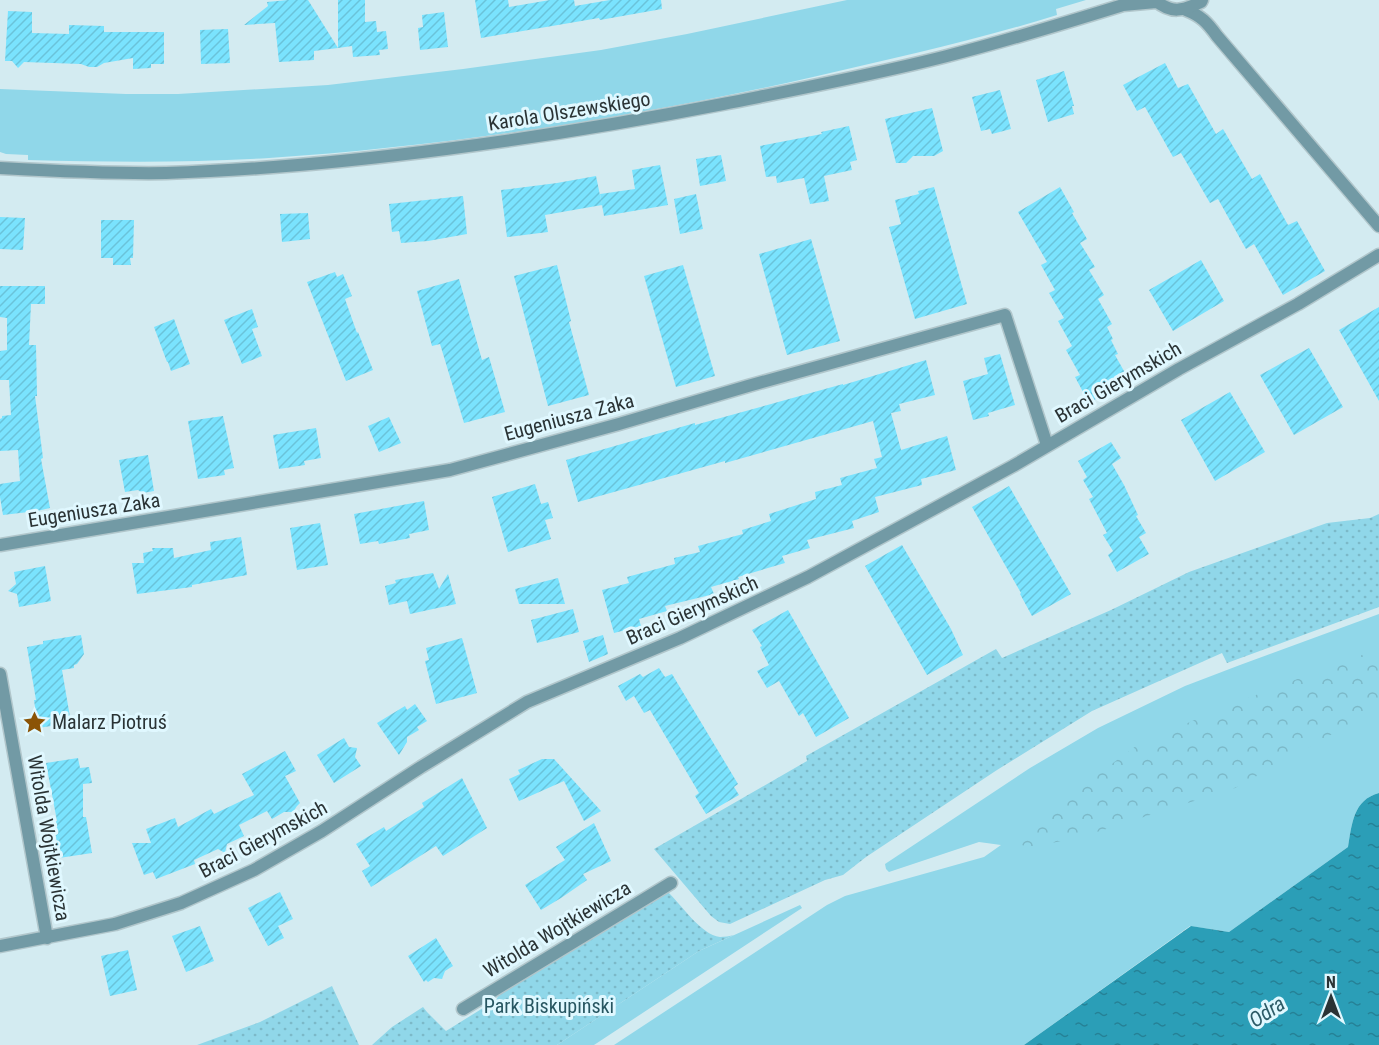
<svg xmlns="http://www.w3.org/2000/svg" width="1379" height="1045" font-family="'Roboto Condensed',sans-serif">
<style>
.grass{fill:#90d7e9}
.forest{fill:url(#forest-crowns)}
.park{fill:url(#park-dots)}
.water{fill:url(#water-ripples)}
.building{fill:url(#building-hatch)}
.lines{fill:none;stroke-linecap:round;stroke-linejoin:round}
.minor-casing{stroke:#b1c6cb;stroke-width:15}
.tertiary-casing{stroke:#b1c6cb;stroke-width:15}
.minor{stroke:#729aa5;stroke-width:12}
.tertiary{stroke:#729aa5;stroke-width:12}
.labels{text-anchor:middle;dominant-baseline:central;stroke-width:6;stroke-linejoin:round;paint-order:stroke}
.street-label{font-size:20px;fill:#2a3335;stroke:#e0f8ff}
.poi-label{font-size:20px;fill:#2a3335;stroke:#e0f8ff;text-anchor:start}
.park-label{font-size:20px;fill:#275661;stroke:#e0f8ff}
.water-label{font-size:21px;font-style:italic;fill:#2d5b67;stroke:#e0f8ff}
</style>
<defs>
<pattern id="forest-crowns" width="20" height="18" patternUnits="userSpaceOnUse" patternTransform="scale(1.5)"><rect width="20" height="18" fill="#90d7e9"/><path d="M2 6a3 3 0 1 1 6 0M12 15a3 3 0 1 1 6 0" fill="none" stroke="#7cb9c8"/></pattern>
<pattern id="park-dots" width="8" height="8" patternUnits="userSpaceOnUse" patternTransform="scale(1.5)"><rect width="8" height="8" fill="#90d7e9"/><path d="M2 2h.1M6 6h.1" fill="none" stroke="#7cb9c8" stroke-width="1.8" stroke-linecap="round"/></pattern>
<pattern id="water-ripples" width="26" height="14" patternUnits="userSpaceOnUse" patternTransform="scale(1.5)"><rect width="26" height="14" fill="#2b9eb7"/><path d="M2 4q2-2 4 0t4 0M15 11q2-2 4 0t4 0" fill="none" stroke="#258196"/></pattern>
<pattern id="building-hatch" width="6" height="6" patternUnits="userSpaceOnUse" patternTransform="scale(1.5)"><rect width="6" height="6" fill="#7ae3fe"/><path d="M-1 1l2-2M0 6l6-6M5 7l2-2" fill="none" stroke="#6ac3da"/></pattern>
</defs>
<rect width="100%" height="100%" fill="#d3ebf1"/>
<!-- grass -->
<path class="grass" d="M847 0H1086L1056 9 1057 15C977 40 895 58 813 77 636 117 451 146 269 158 189 163 108 162 28 160V155L6 154 0 152V89L126 94H178L328 85 463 69 601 50 687 34Z
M1379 614V793C1353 800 1352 824 1348 847L1229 932 1190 926 1024 1045H614L827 905 845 896 984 857 1001 845 979 842 889 872 886 869 885 864 1030 768 1098 728 1185 686 1240 665Z
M800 905 802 908 594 1045H557L699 951Z"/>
<!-- forest -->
<path class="forest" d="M1379 649V708L1235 788 1081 837 1032 847 1006 842 1136 746 1217 710 1334 665Z"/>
<!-- park -->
<path class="park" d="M1379 514V607L1227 663 1222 653 1092 711 997 770 866 857 843 875 825 880 730 924 719 922 711 916 654 849 807 761 806 756 996 649 1002 658 1111 610 1189 572 1327 523 1370 518Z
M667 891C681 904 701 935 720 937 724 937 730 936 734 935L699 951 557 1045H372L392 1027 423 1007 427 1012 446 1031 496 1000 500 993Z
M332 986 359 1045H197L260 1022Z"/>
<!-- water -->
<path class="water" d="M1379 793V1045H1024L1191 926 1229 932 1348 847C1352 824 1353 800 1379 793Z"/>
<!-- building -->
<path class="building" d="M288 0H308L338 48 314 51V60L279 62 275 23 244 25 268 6 267 2Z
M338 0H365V22L376 21 377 32 386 31 388 49 379 50 380 55 353 57 352 46 338 48Z
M475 0H508L509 7 550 0H574L575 6 610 0H661L662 9 600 20 599 18 481 38Z
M8 11 32 12V33L69 34V25L104 26V32H164V64H151V68L133 69V58L104 63 97 67H89L81 64 24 62 18 68 12 61H5Z
M444 12 448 47 420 50 418 28 423 27 422 15Z
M228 29 230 63 201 64 200 30Z
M1165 63 1178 88 1188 84 1216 134 1223 129 1252 179 1260 174 1288 225 1297 221 1325 271 1283 295 1254 244 1246 249 1218 199 1210 203 1181 153 1173 157 1145 107 1137 111 1123 85Z
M1064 71 1074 106H1072L1074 114 1048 122 1036 80Z
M1000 90 1011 129 992 134 990 129 981 131 972 97Z
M932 108 943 151 934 156H913L906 163H896L885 119Z
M849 126 857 160 850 162 852 170 824 176 829 201 810 204 804 178 777 183 776 176 766 177 760 146 822 134 821 132Z
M721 155 726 181 700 186 696 159Z
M660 165 668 205 604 216 600 194 635 189 632 170Z
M596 176 602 205 545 215 548 232 507 237 501 190 557 183Z
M934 187 967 304 915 319 889 227 901 224 895 200 919 194 918 191Z
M1060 187 1074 212 1072 213 1087 239 1080 243 1095 267 1089 270 1104 295 1098 299 1112 324 1107 327 1113 339 1111 340 1118 354 1115 355 1129 380 1089 403 1075 377 1080 375 1066 350 1072 346 1058 321 1064 318 1049 293 1055 290 1041 265 1047 262 1018 212Z
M696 194 703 229 680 234 674 199Z
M463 196 467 234 428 241 401 243 399 231 392 232 389 204Z
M308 213 310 239 282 242 280 214Z
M0 217 25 218 23 250 0 249Z
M101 220H134L133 258H130L131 265H113V258H101Z
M811 239 840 341 787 355 759 254Z
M1201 260 1224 301 1173 331 1149 290Z
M557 265 571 321 569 322 589 395 548 406 514 276Z
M683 265 715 376 676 387 644 276Z
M335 272 337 277 343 274 352 296 345 299 357 333 358 332 373 370 346 381 307 282Z
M459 279 482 360 489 357 505 412 464 423 440 344 432 346 417 291Z
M0 286H45V304H31L29 345H36L37 396H35L43 458 41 459 50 508 37 511 3 515 0 497V484L20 481 18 450 0 451V419L2 418V416L11 415 9 380H0V351L7 350V318L0 317Z
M1379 307V401L1339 330Z
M252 309 258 327 252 329 262 356 242 364 224 320Z
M174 319 190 364 171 371 168 362H167L154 327Z
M1309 348 1343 407 1294 435 1260 375Z
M1000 354 1015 405 988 413 989 416 973 420 963 381 988 374 984 358Z
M926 360 935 395 899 404 901 411 891 413 901 450 947 436 956 470 921 479 922 485 875 497 879 512 852 521 854 528 807 540 810 548 782 556 785 563 738 577 739 579 711 587 714 594 665 606 667 611 639 619 641 626 614 633 602 590 629 583 627 577 675 564 674 558 700 552 698 546 743 534 742 530 771 521 769 514 816 499 815 492 842 485 840 478 877 468 874 459 882 457 873 421 725 463V461L578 502 566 460 695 423V425L843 384V385Z
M1230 392 1265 452 1215 481 1181 420Z
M223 416 234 468 224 470 225 475 198 479 188 421Z
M389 417 401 443 379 452 368 426Z
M316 428 321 458 304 461 305 465 279 469 273 435Z
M1111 442 1121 458 1112 464 1124 485 1138 515 1136 516 1146 533 1139 537 1149 554 1117 572 1108 555 1113 551 1103 535 1107 533 1089 499 1093 497 1083 480 1087 477 1078 461Z
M148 455 154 491 143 493 138 490 125 492 119 460Z
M535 484 541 504 548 502 553 518 545 520 551 539 508 552 492 497Z
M1009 486 1071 594 1032 616 1020 594 1021 593 972 507Z
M424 501 429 530 409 534 410 538 379 544 378 541 360 544 354 514Z
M320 523 328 565 297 570 290 528Z
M241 537 247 575 192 585V587L137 594 132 563H144L143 553 153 551 152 548H173L174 558 211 550 210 542Z
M902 545 951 629 963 655 927 675 865 566Z
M45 566 51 601 19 607 17 594 8 591 16 584 14 572Z
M433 573 439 589 448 574 456 604 410 614 407 601 389 605 385 586 396 583 395 580Z
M558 578 565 604H519L515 589Z
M573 609 579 632 537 643 531 620Z
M788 610 849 718 816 737 803 713 799 716 779 681 767 688 757 671 769 665 760 647 762 646 752 630Z
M81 635 84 654 77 664 74 665V668L62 670 71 723 38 728 34 700H36L27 647 43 644V641Z
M603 635 608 654 589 662 583 641Z
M462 638 477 693 436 704 425 661 429 660 426 648Z
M659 668 665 677 672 674 738 784 734 787 739 795 706 814 695 796 699 793 650 710 644 713 634 696 626 701 618 686 640 674 643 677Z
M415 704 427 721 417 727 419 730 407 737V742L399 755 377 723 405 706 407 710Z
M344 738 349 747 357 748 355 757 361 766 334 783 317 755Z
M285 751 296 771 285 776 300 803 297 806 293 812H284L272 819 267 811 239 825 244 836 227 844 225 853 218 849 194 860 195 864 156 879 153 872 144 875 132 843H151L146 829 175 818 178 827 211 809 214 814 254 795 242 774Z
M78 758 80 768 89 767 92 783 83 784V817H86L92 853 59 858 54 822 57 821 46 763Z
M542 759H554L601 811 584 821 564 781 519 801 509 779 520 774 518 770Z
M462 778 487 828 443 856 436 846 371 887 362 871 370 866 356 844 384 827 386 831 424 807 422 803Z
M594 823 611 861 583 874 587 880 561 898 541 910 525 885 565 860 556 847Z
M280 892 293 919 278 926 284 938 268 946 248 908Z
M200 926 214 961 186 972 172 936Z
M436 938 453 966 445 971 442 979 434 978 428 982 426 980 424 982 408 956Z
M128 950 137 990 110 996 101 956Z"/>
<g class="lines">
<defs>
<path id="minor" d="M1186 10C1201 16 1207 22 1217 36L1379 226
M0 545 450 470 619 424 748 386 1005 315 1047 445
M0 674 47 938
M0 946 115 924 181 903 254 870 322 831 421 767 527 702 680 638 808 577 1013 466 1179 369 1298 304 1379 255
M463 1009 671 883"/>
<path id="tertiary" d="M1155 0C1171 14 1183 11 1201 2L1202 0
M1123 5 1156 2
M0 168C55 171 111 174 166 173 260 170 353 161 446 149 539 137 630 122 723 104 798 89 873 75 947 56 1006 41 1065 23 1123 5L1130 0"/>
</defs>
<!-- minor casing -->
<use href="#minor" class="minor-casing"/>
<!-- tertiary casing -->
<use href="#tertiary" class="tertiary-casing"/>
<!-- minor -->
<use href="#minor" class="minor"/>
<!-- tertiary -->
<use href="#tertiary" class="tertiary"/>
</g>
<!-- icons -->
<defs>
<symbol id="sight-bare" viewBox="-9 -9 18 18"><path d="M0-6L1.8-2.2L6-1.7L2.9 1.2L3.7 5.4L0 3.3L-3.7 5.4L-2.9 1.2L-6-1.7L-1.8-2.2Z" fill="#8b5406" stroke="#e0f8ff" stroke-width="2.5" paint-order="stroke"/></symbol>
</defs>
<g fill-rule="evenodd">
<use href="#sight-bare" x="18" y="706" width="33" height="33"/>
</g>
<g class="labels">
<!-- street labels -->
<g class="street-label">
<text transform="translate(569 111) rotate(-9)">Karola Olszewskiego</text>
<text transform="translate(1118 382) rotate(-30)">Braci Gierymskich</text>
<text transform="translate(569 417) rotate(-15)">Eugeniusza Zaka</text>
<text transform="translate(94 510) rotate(-9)">Eugeniusza Zaka</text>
<text transform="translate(692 610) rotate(-24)">Braci Gierymskich</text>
<text transform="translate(49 838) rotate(80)">Witolda Wojtkiewicza</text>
<text transform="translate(263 839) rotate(-28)">Braci Gierymskich</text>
<text transform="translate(557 929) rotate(-31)">Witolda Wojtkiewicza</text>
</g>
<!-- poi labels -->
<g class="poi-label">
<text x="52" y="722">Malarz Piotruś</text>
</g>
<!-- park labels -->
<g class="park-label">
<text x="549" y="1006">Park Biskupiński</text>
</g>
<!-- water labels -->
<g class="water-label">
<text transform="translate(1267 1012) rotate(-33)">Odra</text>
</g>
</g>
<!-- north arrow -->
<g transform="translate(1331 997)" stroke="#e0f8ff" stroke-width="4.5" paint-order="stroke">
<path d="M0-4.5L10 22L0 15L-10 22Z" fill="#2a3335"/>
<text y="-9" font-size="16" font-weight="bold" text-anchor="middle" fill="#2a3335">N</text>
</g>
</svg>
